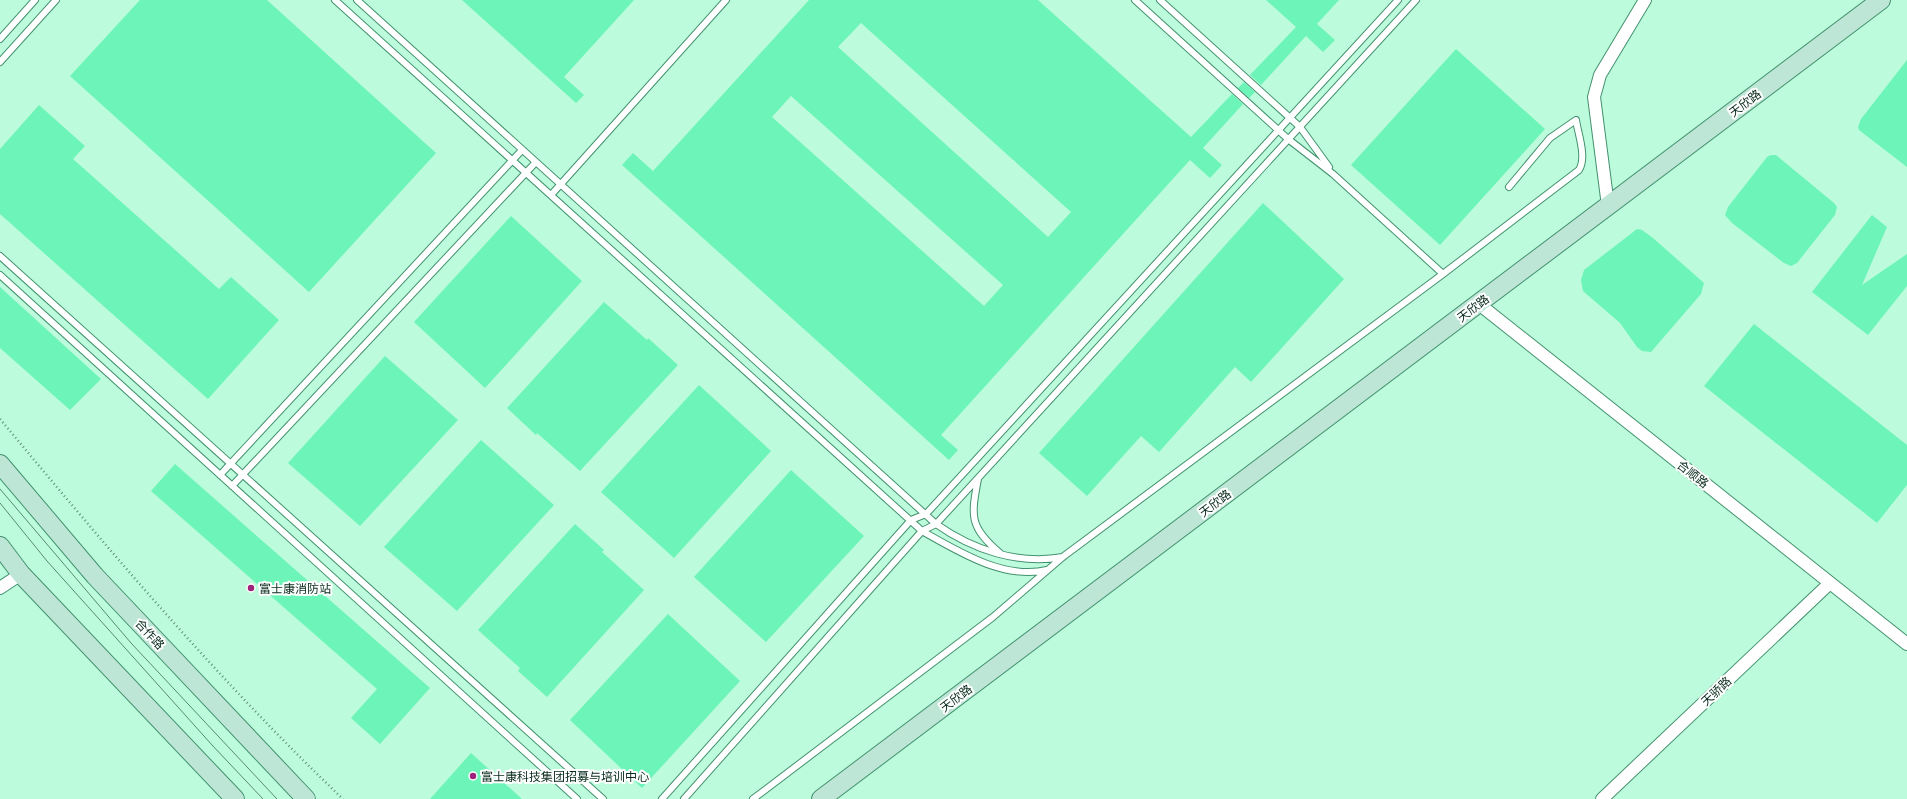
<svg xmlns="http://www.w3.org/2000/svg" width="1907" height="799" font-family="'PT Sans','Noto Sans SC',sans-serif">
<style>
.building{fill:#6df5b9;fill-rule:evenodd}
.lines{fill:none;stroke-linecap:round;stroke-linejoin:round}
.lane-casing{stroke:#43926f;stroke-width:8}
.street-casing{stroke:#43926f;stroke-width:14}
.secondary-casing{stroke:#43926f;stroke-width:20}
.path{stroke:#5f8f79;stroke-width:2.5;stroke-dasharray:1 3;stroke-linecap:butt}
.lane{stroke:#fff;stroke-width:6}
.street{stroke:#fff;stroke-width:12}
.secondary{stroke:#bee6d7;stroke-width:18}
.tram{stroke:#5a8a73;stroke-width:1}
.poi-dot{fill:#9d237b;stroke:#fff;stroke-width:1.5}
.labels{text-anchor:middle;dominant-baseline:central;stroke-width:4;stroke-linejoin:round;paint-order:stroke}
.street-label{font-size:12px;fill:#082a1c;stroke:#fff}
.poi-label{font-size:12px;fill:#082a1c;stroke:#fff;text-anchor:start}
</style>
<rect width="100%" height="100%" fill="#bcfbdb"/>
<!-- building -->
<path class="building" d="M140 0H267L436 153 309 292 70 76Z
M462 0H634L564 77 584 95 576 103Z
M809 0H1038L1191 137 1232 94 1243 104 1203 148 1222 165 1210 178 1190 160 941 435 958 450 949 460 622 165 633 153 653 171ZM861 23 1071 212 1048 237 838 47ZM791 96 1003 285 984 306 772 117Z
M1266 0H1339L1317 24 1335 40 1323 52 1306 36 1261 85 1250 75 1296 27Z
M1456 49 1545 129 1440 245 1351 165Z
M1907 60V167L1859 130 1858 127 1861 119Z
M1244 82 1255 92 1249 98 1238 88Z
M39 105 85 146 73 159 219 289 231 277 279 320 208 399 0 214V149Z
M1771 155H1776L1834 203 1837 207 1835 215 1797 263 1791 266 1784 263 1732 223 1725 215 1728 207 1767 157Z
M1263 203 1344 279 1251 382 1235 367 1159 452 1141 436 1087 496 1039 453Z
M1872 215 1887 227 1862 285 1907 254V286L1868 335 1812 292Z
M511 216 582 281 485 388 414 322Z
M1637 229 1642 230 1653 238 1704 283 1701 294 1651 352 1642 351 1637 347 1620 323 1583 291 1581 280 1584 270Z
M0 287 101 379 70 410 0 348Z
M604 302 647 340 648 338 678 365 580 471 537 433 536 435 507 408Z
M1754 324 1907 445V485L1877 523 1704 386Z
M385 356 458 420 360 526 288 463Z
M699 385 771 451 674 558 601 492Z
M481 440 554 505 457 611 384 547Z
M175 464 430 688 380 744 351 718 377 689 151 491Z
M791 470 864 536 766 642 694 577Z
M575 524 604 550 602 552 644 590 547 697 518 671 520 668 478 630Z
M668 614 740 681 642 788 570 720Z
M471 753 522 799H430Z"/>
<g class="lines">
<defs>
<path id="lane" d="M335 0 922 531C959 552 1004 580 1047 570
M357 0 936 524C973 550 1018 565 1063 557
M1135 0 1288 139 1333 174 1443 274
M1160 0 1300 127 1329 167
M0 39 35 0
M0 62 56 0
M551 195 726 0
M0 256 603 799
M0 275 577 799
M220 475 522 150
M978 479C971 516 969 527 1000 553
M232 486 536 162
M662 799 911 520 926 514 1398 0
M684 799 922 531 936 524 1416 0
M753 799 993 617 1064 556 1443 274 1579 170C1587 157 1578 134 1576 120L1550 138 1509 187"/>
<path id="street" d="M1608 206 1594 97 1600 75 1645 0
M1479 304 1907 644
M0 588 21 574
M1602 799 1830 583"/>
<path id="secondary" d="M0 464 95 576 306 799
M0 546 21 574 235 799
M821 799 1881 0"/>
</defs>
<!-- lane casing -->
<use href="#lane" class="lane-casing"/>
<!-- street casing -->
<use href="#street" class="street-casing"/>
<!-- secondary casing -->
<use href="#secondary" class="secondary-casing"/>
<!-- path -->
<path class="path" d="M0 419C109 550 219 681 343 799"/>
<!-- lane -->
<use href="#lane" class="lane"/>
<!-- street -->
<use href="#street" class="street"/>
<!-- secondary -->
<use href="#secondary" class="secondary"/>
<!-- tram -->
<path class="tram" d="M0 489 131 643 277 799
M0 503 47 561 212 745 263 799"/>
</g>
<!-- markers -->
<g class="poi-dot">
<circle cx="251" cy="588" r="4"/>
<circle cx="473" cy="776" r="4"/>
</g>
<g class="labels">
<!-- street labels -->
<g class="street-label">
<text transform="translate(1745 103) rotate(-37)">天欣路</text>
<text transform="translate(1473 308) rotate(-37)">天欣路</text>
<text transform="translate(1693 474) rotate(38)">合顺路</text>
<text transform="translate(1215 503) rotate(-37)">天欣路</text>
<text transform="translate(150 634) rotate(47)">合作路</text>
<text transform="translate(1716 691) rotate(-43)">天骄路</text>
<text transform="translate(956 698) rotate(-37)">天欣路</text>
</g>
<!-- poi labels -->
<g class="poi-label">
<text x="259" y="588">富士康消防站</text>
<text x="481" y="776">富士康科技集团招募与培训中心</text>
</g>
</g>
</svg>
